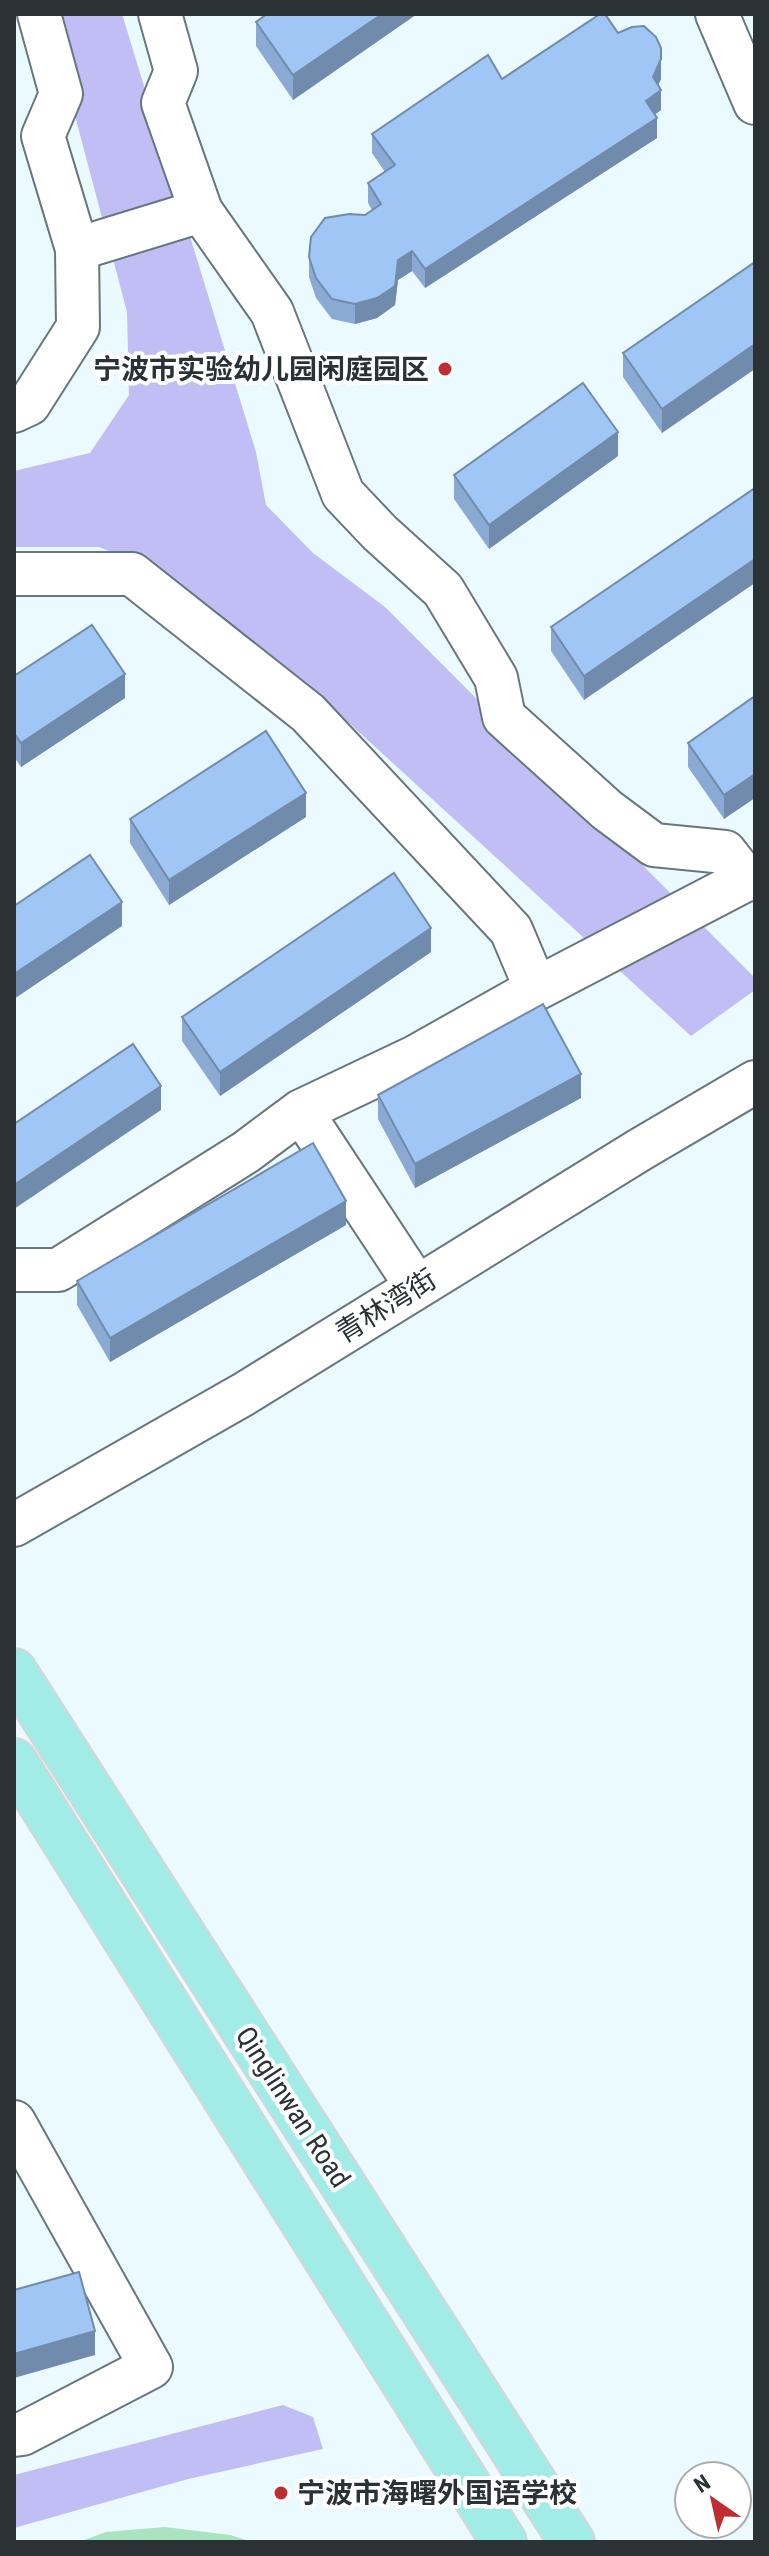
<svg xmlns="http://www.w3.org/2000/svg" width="769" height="2556" font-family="'Roboto Condensed','Noto Sans SC',sans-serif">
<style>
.green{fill:#aae3bf}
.water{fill:#c1bef6}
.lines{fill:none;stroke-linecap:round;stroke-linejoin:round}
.minor-casing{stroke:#67777d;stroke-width:46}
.major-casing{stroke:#d5d6d7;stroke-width:48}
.minor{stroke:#fff;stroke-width:42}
.major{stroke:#a1ece6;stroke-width:44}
.wall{fill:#8aaad3}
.shaded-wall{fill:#708bac}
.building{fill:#a0c6f5;stroke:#708bac;stroke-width:2}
.poi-dot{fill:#bd2d32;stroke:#fff;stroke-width:3}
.labels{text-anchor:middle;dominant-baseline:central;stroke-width:8;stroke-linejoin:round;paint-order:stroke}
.poi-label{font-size:28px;font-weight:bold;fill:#2b3235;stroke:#fff;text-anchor:end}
.street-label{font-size:28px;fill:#2b3235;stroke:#fff}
</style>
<rect width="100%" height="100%" fill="#ebfaff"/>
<!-- green -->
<path class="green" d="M165 2527 230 2535 253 2542H79L106 2532Z"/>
<!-- water -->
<path class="water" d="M48 14H122L256 452 266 505 313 553 385 607 755 978V990L691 1036 313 690 162 572 99 547H14V471L90 453 129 395 127 312Z
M283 2405 313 2417 323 2449 188 2479 14 2528V2475Z"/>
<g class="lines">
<defs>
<path id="minor" d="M160 14 176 71 163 103 201 211 272 312 343 494 380 533 443 590 496 678 504 717 607 810 654 845 725 852 747 880
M717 14 755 103
M77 249 201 211
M14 411 29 404 78 327 77 249 43 136 61 94 39 14
M14 574H132L308 713 511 930 536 989
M14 1270H58L246 1152 301 1111
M417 1287 301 1111 415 1057 536 989 755 875
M14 1525 244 1394 641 1149 755 1082
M14 2122 151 2367 22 2434 14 2435"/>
<path id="major" d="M14 1671 572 2542
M14 1761 504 2542"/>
</defs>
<!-- minor casing -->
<use href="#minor" class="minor-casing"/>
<!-- major casing -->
<use href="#major" class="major-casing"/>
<!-- minor -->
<use href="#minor" class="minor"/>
<!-- major -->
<use href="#major" class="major"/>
</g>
<!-- wall -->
<path class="wall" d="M417 14 293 100 256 46V22Z
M618 33 661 79 658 85 661 110 654 115 657 138 425 288 412 271 398 280 395 305 377 318 355 324 332 319 316 298 309 277V257L372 210 368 203V183L385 172 372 153V134Z
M755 262 662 433 623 377V353Z
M618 456 489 549 454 499V475Z
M755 488 584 700 551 651V627Z
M14 676 125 698 21 767 14 757Z
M755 696 724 819 688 767V743Z
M306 817 169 905 130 843V819Z
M431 952 220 1096 182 1041V1017Z
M378 1095 581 1098 415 1188 378 1119Z
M346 1225 110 1362 77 1305V1281Z"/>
<!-- shaded-wall -->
<path class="shaded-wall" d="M382 14H417L293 100V75Z
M661 48V79L654 95 661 90V110L646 121V101Z
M657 118V138L425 288V269Z
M412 251V271L398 280 395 305 377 318 355 324V304L398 260Z
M755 344V369L662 433V409Z
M618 432V456L489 549V525Z
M755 559V583L584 700V676Z
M125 674V698L21 767V743Z
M755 774V798L724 819V795Z
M306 793V817L169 905V880Z
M122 902V926L14 999V974Z
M431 928V952L220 1096V1072Z
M581 1074V1098L415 1188V1164Z
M161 1086V1110L14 1209V1185Z
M346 1201V1225L110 1362V1338Z
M95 2331V2355L14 2378V2354Z"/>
<!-- building -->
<path class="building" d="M267 14H382L293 75 256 22Z
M600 14H605L618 33 632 27 644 26 656 37 661 48V59L653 77 661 90 646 101 657 118 425 269 412 251 398 260 395 286 377 298 355 304 332 299 316 278 309 257 311 237 325 218 349 214 365 215 381 204 368 183 395 165 372 134 488 55 502 79Z
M755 262V344L662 409 623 353Z
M583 383 618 432 489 525 454 475Z
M755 488V559L584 676 551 627Z
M92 625 125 674 21 743 14 733V676Z
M755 696V774L724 795 688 743Z
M266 731 306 793 169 880 130 819Z
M90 855 122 902 14 974V906Z
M394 873 431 928 220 1072 182 1017Z
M543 1004 581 1074 415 1164 378 1095Z
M133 1044 161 1086 14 1185V1124Z
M313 1143 346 1201 110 1338 77 1281Z
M79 2272 95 2331 14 2354V2290Z"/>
<!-- markers -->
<g class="poi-dot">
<circle cx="445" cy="369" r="8"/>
<circle cx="281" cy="2493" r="8"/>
</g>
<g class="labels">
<!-- poi labels -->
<g class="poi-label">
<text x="429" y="369">宁波市实验幼儿园闲庭园区</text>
<text x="297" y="2493" text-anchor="start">宁波市海曙外国语学校</text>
</g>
<!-- street labels -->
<g class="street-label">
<text transform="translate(386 1306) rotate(-32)">青林湾街</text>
<text transform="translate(293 2107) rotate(57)">Qinglinwan Road</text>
</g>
</g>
<!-- border -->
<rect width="769" height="2556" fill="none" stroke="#2b3235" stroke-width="32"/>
<!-- north arrow -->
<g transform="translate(713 2500) rotate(326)"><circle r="38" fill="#ffffff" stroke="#aaadae" stroke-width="2"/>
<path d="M0-6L14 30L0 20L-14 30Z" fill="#bd2d32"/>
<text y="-12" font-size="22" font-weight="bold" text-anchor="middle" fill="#2b3235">N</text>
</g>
</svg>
